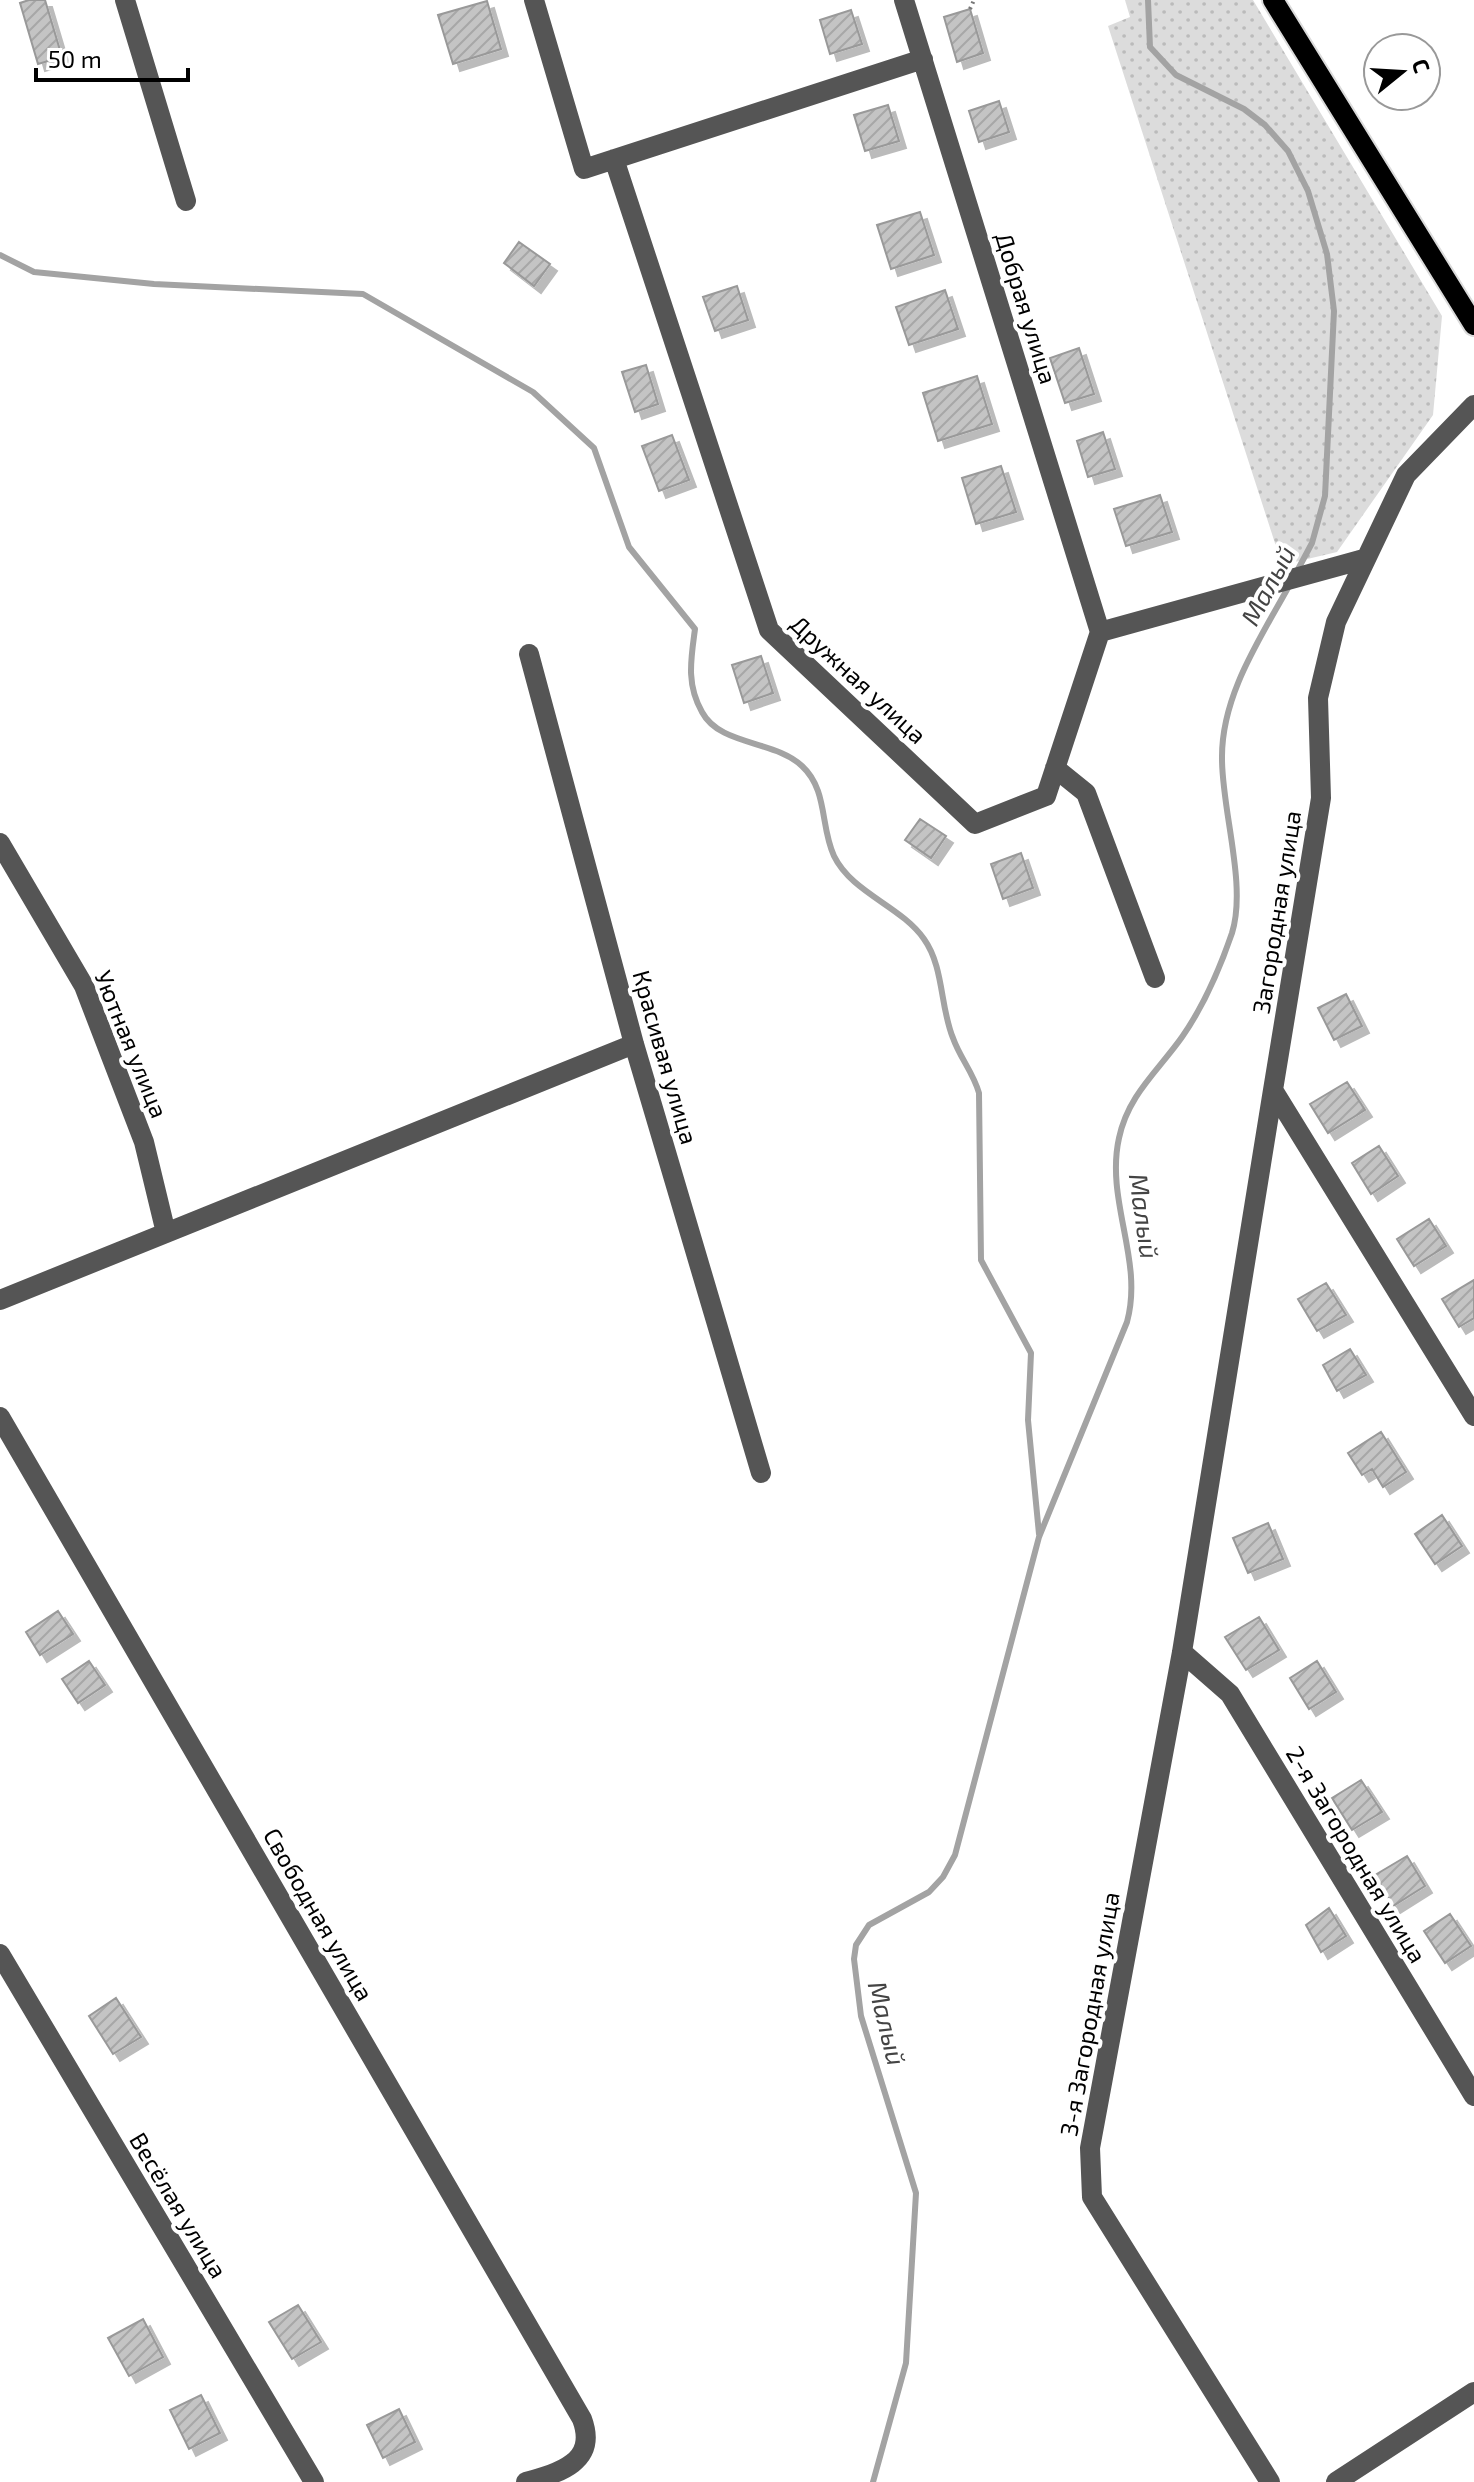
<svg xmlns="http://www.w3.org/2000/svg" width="1474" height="2482" font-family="'Exo 2',sans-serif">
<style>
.grass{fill:url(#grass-dots)}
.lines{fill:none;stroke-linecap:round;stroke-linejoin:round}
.stream{stroke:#a3a3a3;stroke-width:6}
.building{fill:url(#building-hatch);stroke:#999;stroke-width:2;filter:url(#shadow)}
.major-casing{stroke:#dbdbdb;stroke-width:24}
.path{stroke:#777;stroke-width:4;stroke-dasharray:2 4;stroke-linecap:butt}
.minor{stroke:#555;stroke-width:20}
.major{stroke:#000;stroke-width:20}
.labels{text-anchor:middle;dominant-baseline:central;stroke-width:8;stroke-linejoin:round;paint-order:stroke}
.street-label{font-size:24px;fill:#000;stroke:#fff}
.water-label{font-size:26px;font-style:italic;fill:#444;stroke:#fff}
</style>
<defs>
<pattern id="grass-dots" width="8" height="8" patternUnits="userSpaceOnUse" patternTransform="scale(2)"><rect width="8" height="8" fill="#dcdcdc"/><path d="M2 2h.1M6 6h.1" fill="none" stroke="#bbb" stroke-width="1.8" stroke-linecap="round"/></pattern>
<pattern id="building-hatch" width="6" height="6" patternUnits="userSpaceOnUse" patternTransform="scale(2)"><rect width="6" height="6" fill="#c4c4c4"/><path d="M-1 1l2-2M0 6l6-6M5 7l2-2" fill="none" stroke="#a7a7a7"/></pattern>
<filter id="shadow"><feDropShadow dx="7" dy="7" stdDeviation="0" flood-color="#0004"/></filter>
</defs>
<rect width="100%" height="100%" fill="#fff"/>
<!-- grass -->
<path class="grass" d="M1125 0H1253L1442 316 1433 415 1337 552 1282 565 1108 26 1130 17Z"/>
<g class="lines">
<!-- stream -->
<path class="stream" d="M1148 0 1150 47 1176 75 1244 109 1265 125 1288 151 1308 191 1327 254 1334 311 1325 496 1312 543 1296 573
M0 255 34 272 154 284 363 294 533 392 594 448 629 547 695 629C691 659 686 684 702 712 720 746 775 740 802 766 828 790 820 826 834 856 852 893 901 906 924 939 944 967 940 1007 953 1038 960 1058 973 1072 979 1093L981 1260 1031 1353 1028 1420 1039 1534
M873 2482 906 2363 916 2193 861 2016 854 1959 856 1945 869 1925 929 1892 943 1877 955 1855 1039 1537 1127 1322C1144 1260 1105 1201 1119 1138 1128 1095 1158 1071 1182 1037 1203 1007 1220 968 1232 933 1247 885 1222 811 1222 759 1221 696 1260 639 1289 586"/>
</g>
<!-- building -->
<path class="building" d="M29 0H45L62 57 38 64 20 3Z
M487 1 501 49 453 64 438 15Z
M970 9 983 53 957 62 944 17Z
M851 10 862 44 830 54 820 20Z
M999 101 1009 132 979 142 969 111Z
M888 105 899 141 865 151 854 115Z
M920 212 934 255 891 269 877 225Z
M519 242 550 264 534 286 504 263Z
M737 286 748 320 715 331 703 297Z
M945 290 958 329 909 345 896 307Z
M1079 348 1094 394 1065 403 1050 358Z
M646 365 658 404 635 412 622 372Z
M977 376 992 424 938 441 923 393Z
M1103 432 1115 469 1088 477 1077 441Z
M672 435 689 480 659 491 642 446Z
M1001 466 1016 512 976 524 962 478Z
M1160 495 1172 532 1126 546 1114 509Z
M761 656 773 693 744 703 732 665Z
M920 819 946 836 931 858 905 840Z
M1021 853 1033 888 1003 899 991 864Z
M1346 994 1362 1026 1334 1040 1318 1008Z
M1347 1082 1365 1110 1328 1133 1310 1104Z
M1379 1146 1398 1176 1371 1194 1352 1163Z
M1429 1219 1446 1246 1414 1266 1397 1239Z
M1474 1280V1318L1459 1327 1442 1299Z
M1326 1283 1346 1315 1317 1331 1298 1299Z
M1350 1349 1366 1375 1337 1391 1323 1365Z
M1381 1432 1406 1472 1383 1487 1372 1469 1362 1475 1348 1453Z
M1442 1515 1462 1546 1435 1564 1415 1534Z
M1268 1523 1283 1559 1248 1573 1233 1538Z
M58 1611 73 1634 40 1655 26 1632Z
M1259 1617 1279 1650 1246 1670 1225 1637Z
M89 1661 105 1685 78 1703 62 1679Z
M1317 1661 1336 1692 1309 1709 1290 1678Z
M1361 1780 1382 1812 1352 1830 1332 1798Z
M1407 1856 1425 1886 1393 1906 1375 1875Z
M1329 1908 1346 1936 1321 1952 1306 1925Z
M1450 1914 1471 1946 1445 1963 1424 1931Z
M116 1998 141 2037 113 2054 89 2016Z
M298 2305 321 2342 292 2359 269 2322Z
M143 2319 163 2357 129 2376 108 2338Z
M201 2395 220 2433 189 2449 170 2410Z
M399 2409 415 2442 383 2458 367 2425Z"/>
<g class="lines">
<defs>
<path id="major" d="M1273 0 1474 325"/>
</defs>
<!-- major casing -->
<use href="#major" class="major-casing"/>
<!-- path -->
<path class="path" d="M970 9 974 0"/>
<!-- minor -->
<path class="minor" d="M125 0 186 201
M534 0 584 169 923 59
M904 0 1100 632
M614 159 769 630 975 824 1046 796 1100 632
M1474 405 1406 475 1336 622 1318 698 1321 798 1273 1090 1474 1416
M1100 632 1364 559
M529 654 634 1044 761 1473
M1055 768 1086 793 1155 978
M0 843 84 986 144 1142 166 1233
M0 1300 634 1044
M0 1417 582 2419C598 2462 559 2473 526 2482
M1182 1652 1230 1694 1474 2096
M0 1954 314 2482
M1270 2482 1092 2197 1090 2148 1182 1652 1273 1090
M1336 2482 1474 2392"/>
<!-- major -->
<use href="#major" class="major"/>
</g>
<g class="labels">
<!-- street labels -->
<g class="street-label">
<text transform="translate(1027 308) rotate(73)">Добрая улица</text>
<text transform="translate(859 679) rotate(43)">Дружная улица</text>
<text transform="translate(1276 912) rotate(-81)">Загородная улица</text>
<text transform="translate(132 1044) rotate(68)">Уютная улица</text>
<text transform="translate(666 1057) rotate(74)">Красивая улица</text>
<text transform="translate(1357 1854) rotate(59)">2-я Загородная улица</text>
<text transform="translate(319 1914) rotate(60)">Свободная улица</text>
<text transform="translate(1089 2014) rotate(-80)">3-я Загородная улица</text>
<text transform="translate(179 2205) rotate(59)">Весёлая улица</text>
</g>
<!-- water labels -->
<g class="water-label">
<text transform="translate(1267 585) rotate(-62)">Малый</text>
<text transform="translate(1145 1216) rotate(82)">Малый</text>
<text transform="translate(888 2023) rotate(76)">Малый</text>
</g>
</g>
<!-- north arrow -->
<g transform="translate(1402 72) rotate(72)"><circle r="38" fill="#ffffff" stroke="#999999" stroke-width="2"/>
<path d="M0-6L14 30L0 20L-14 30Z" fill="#000000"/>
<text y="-12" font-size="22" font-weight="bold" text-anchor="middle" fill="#000000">С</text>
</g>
<!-- scale -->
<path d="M36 68v12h152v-12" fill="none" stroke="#000000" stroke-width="4"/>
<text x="48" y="68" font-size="24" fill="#000000" stroke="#ffffff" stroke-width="6" paint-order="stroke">50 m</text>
</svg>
